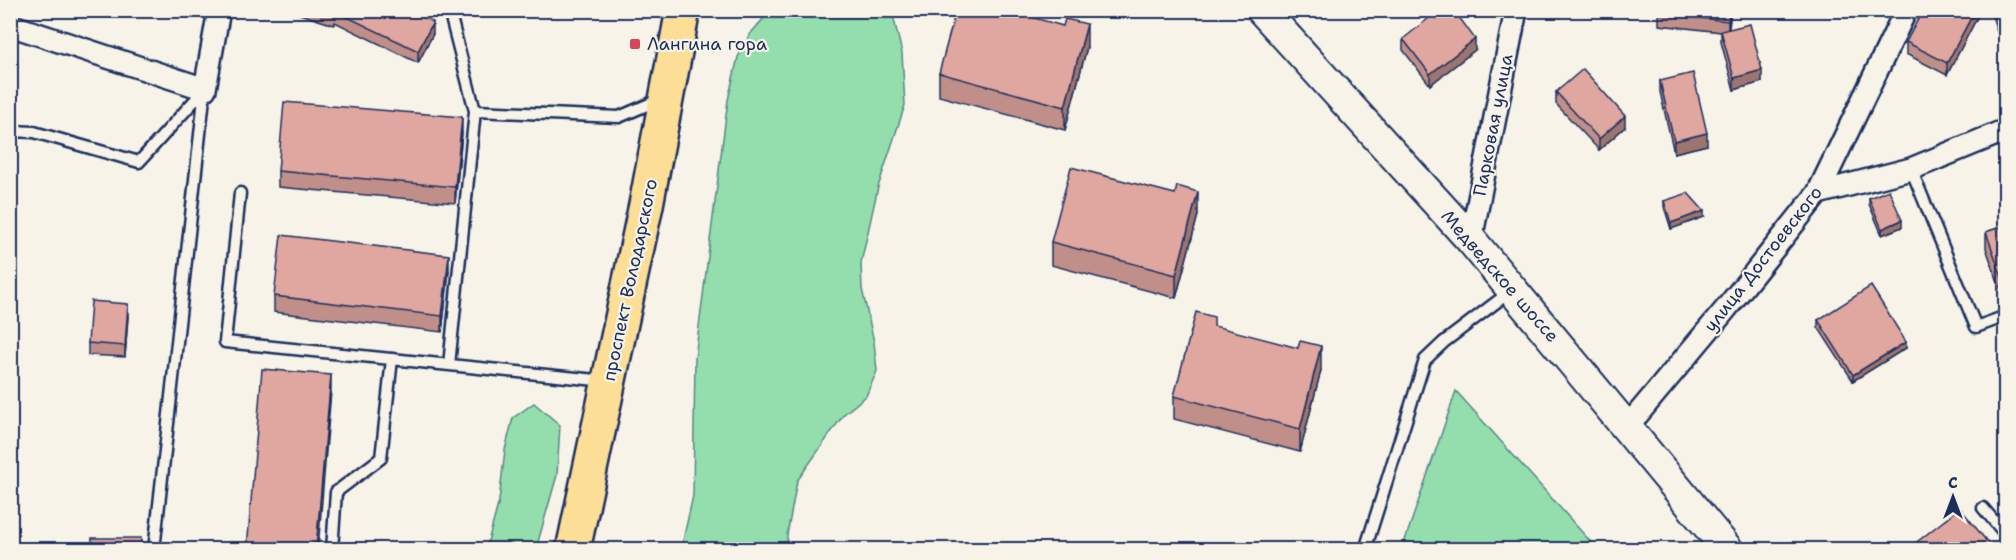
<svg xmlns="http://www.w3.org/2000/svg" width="2016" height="560" font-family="'Shantell Sans',sans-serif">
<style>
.green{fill:#94ddad;stroke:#588686;stroke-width:1.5}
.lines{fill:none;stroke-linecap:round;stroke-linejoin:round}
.lane-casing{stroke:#1b2f5e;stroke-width:15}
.street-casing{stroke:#1b2f5e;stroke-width:26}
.secondary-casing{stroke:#1b2f5e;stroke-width:34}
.primary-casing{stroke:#1b2f5e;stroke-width:38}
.lane{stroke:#f7f3e8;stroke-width:10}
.street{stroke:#f7f3e8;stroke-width:21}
.secondary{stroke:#f7f3e8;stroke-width:30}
.primary{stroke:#fcde96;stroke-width:33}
.wall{fill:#c18f8a;stroke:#1b2f5e;stroke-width:1.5}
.shaded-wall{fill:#9d7470;stroke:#1b2f5e;stroke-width:1.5}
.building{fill:#e0a6a0;stroke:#1b2f5e;stroke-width:1.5}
.poi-dot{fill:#d1495b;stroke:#f7f3e8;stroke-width:2}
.labels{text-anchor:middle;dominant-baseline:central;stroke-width:4.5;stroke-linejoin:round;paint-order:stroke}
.poi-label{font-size:18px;fill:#1b2f5e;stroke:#f7f3e8;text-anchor:start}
.street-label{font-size:18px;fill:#1b2f5e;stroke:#f7f3e8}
</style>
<rect width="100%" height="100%" fill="#f7f3e8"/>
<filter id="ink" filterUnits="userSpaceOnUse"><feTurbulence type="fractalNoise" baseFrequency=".0167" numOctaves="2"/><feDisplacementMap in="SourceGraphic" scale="12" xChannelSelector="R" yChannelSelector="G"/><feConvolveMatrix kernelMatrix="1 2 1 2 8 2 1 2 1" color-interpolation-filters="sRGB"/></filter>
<g filter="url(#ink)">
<!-- green -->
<path class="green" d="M771 10 892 11 902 53 905 105 878 187 861 263 862 289 874 342 877 371 866 396 844 414 797 481 787 535V549H681L693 496 695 358 728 100 738 57 751 33Z
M1456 391 1597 549H1402Z
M534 403 560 425 557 475 536 549H486L499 501 505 450 513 418Z"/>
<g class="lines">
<defs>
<path id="lane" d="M449 10 475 111 619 117 661 99
M10 131 34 132 139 162 204 90
M1911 169 1976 327 2006 316
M240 193 225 342 606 381
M449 365 475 111
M1983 508 2006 535
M154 550 205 89
M332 550 336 492 381 458 392 359
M1365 550 1425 360 1444 342 1511 291"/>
<path id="street" d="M10 25 205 89 219 10
M1818 193 1911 169 2006 130
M1471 240 1516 10
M1627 427 1725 310 1818 193 1906 10"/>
<path id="secondary" d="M1262 10 1471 240 1728 550"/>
<path id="primary" d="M573 550 646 205 683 10"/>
</defs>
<!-- lane casing -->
<use href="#lane" class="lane-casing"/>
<!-- street casing -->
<use href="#street" class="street-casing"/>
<!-- secondary casing -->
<use href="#secondary" class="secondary-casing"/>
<!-- primary casing -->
<use href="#primary" class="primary-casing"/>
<!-- lane -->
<use href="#lane" class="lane"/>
<!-- street -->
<use href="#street" class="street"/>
<!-- secondary -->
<use href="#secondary" class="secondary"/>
<!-- primary -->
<use href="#primary" class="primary"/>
</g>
<!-- wall -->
<path class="wall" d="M287 10H409L433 34 418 63 335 22 334 25Z
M1659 10H1731L1729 29 1762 82 1734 90 1721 42V32L1659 25Z
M1981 10 1947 75 1906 54V42Z
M1990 10H2006V58Z
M1063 26 1087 47 1065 130 939 96V73Z
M1403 39 1475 50 1430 85 1403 50Z
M1660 81 1707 145 1674 153 1660 92Z
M1556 92 1625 127 1599 150 1556 104Z
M462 133 455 203 278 187V171Z
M1175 194 1198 215 1176 298 1051 265V242Z
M1869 198 1902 227 1882 235 1869 204Z
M1664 201 1704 217 1671 229 1664 207Z
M2006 225 2005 302 1986 248V232Z
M449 271 442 332 274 312V296Z
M128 316 125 357 88 355V343Z
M1818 320 1906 348 1853 381 1818 327Z
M1214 326 1321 370 1300 452 1174 419V396Z"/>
<!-- shaded-wall -->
<path class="shaded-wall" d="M1730 10H1731L1728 32V21Z
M1975 10H1981L1947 75V63Z
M433 22V34L418 63V51Z
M1087 24V47L1065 130V107Z
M1475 39V50L1430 85V74Z
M1762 70V82L1734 90V78Z
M1625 116V127L1599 150V139Z
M462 117V133L455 203V187Z
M1707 133V145L1674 153V141Z
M1198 192V215L1176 298V275Z
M1704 211V217L1671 229V223Z
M1902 220V227L1882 235V229Z
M449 255V271L442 332V316Z
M128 304V316L125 357V346Z
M1906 342V348L1853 381V375Z
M1321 346V370L1300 452V429Z
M331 375V391L318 549H316Z"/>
<!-- building -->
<path class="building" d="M323 10H409L433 22 418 51 335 11 334 14Z
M956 10H1006L1063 26 1065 19 1087 24 1065 107 939 73Z
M1439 10H1454L1475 39 1430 74 1403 39Z
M1659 10H1730L1728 21 1659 14Z
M1923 10H1975L1947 63 1906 42Z
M1994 10H2006V46Z
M1750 24 1762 70 1734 78 1721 31Z
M1583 69 1625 116 1599 139 1556 92Z
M1693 73 1707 133 1674 141 1660 81Z
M284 102 462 117 455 187 278 171Z
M1071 167 1175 194 1177 186 1198 192 1176 275 1051 242Z
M1889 190 1902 220 1882 229 1869 198Z
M1688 193 1704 211 1671 223 1664 201Z
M2006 225V286H2005L1986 232Z
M281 235 449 255 442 316 274 296Z
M1871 286 1906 342 1853 375 1818 320Z
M91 301 128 304 125 346 88 343Z
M1196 312 1214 317V326L1298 348 1300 341 1321 346 1300 429 1174 396Z
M262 369 331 375 316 549H247Z
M1960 508 1993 549H1908Z
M92 538H141V549H92Z"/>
</g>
<!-- markers -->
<rect class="poi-dot" x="629" y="38" width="12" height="12" rx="3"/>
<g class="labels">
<!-- poi labels -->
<g class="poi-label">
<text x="647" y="44">Лангина гора</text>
</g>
<!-- street labels -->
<g class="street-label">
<text transform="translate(1493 125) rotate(-79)">Парковая улица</text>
<text transform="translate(1763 259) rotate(-52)">улица Достоевского</text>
<text transform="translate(1500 276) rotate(49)">Медведское шоссе</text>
<text transform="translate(630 280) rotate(-78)">проспект Володарского</text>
</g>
</g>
<!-- margin -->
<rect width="2016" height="560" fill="none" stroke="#f7f3e8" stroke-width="36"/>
<rect x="18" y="18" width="1980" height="524" fill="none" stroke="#1b2f5e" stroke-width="2" filter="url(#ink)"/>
<!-- north arrow -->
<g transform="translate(1953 497)" stroke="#f7f3e8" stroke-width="4.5" paint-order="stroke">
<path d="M0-4.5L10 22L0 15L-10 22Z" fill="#1b2f5e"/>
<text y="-9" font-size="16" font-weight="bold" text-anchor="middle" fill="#1b2f5e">С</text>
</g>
</svg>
